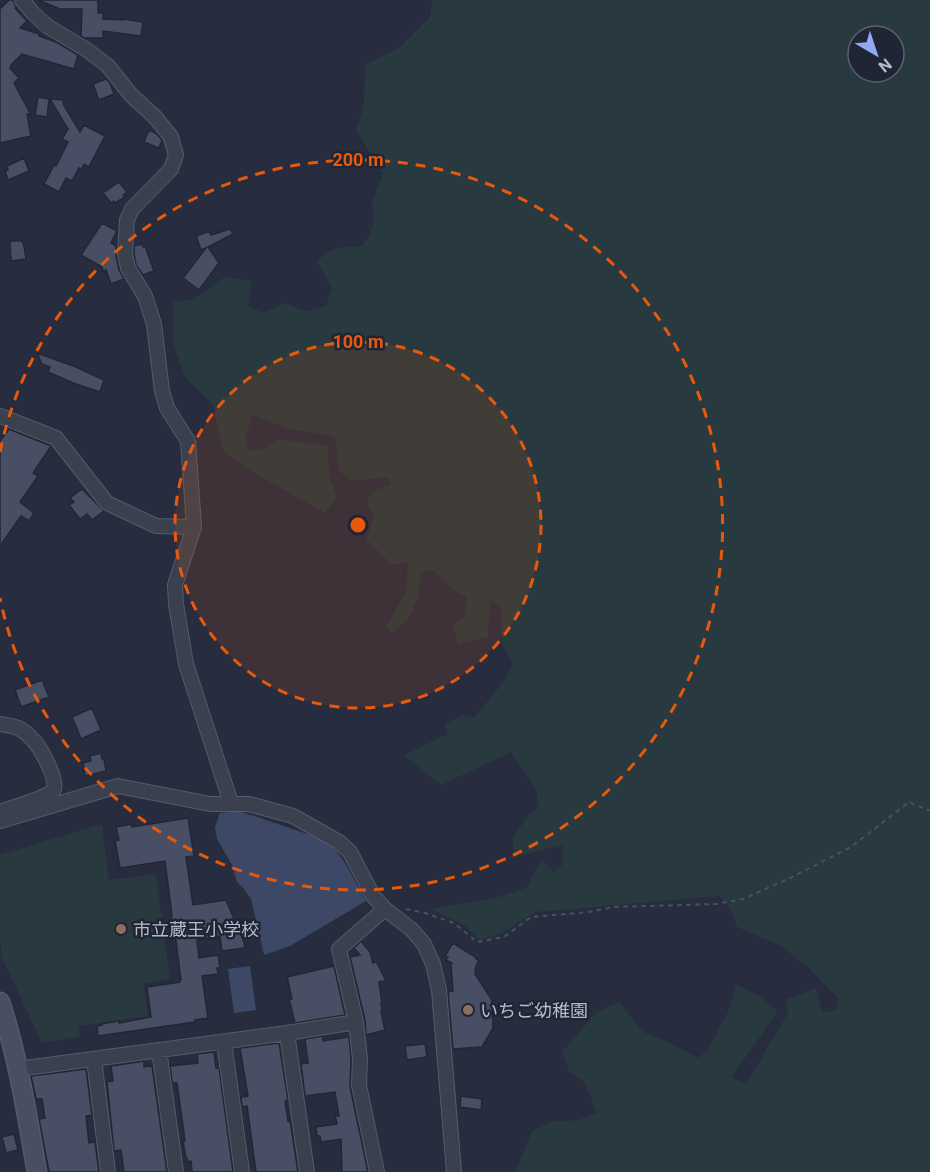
<svg xmlns="http://www.w3.org/2000/svg" width="930" height="1172" font-family="Roboto,'Noto Sans JP',sans-serif">
<style>
.green{fill:#293940;fill-rule:evenodd}
.water{fill:#3d4867}
.building{fill:#484e63;stroke:#212736;stroke-width:1.5}
.lines{fill:none;stroke-linecap:round;stroke-linejoin:round}
.street-casing{stroke:#555b69;stroke-width:16}
.secondary-casing{stroke:#555b69;stroke-width:21}
.path{stroke:#44555a;stroke-width:2;stroke-dasharray:4.5 4.5;stroke-linecap:butt}
.street{stroke:#3b404f;stroke-width:14}
.secondary{stroke:#494e62;stroke-width:18}
.ring{fill:none;stroke:#e8590c;stroke-width:3;stroke-dasharray:10 8}
.education-dot{fill:#8d6e63;stroke:#1f2534;stroke-width:2}
.labels{text-anchor:middle;dominant-baseline:central;stroke-width:5;stroke-linejoin:round;paint-order:stroke}
.poi-label{font-size:18px;fill:#b7bbc9;stroke:#1f2534;text-anchor:start}
.centre{fill:#e8590c;stroke:#1f2534;stroke-width:3}
.ring-label{font-size:18px;text-anchor:middle;font-weight:bold;fill:#e8590c;stroke:#1f2534;stroke-width:5;stroke-linejoin:round;paint-order:stroke}
</style>
<rect width="100%" height="100%" fill="#272d3f"/>
<!-- green -->
<path class="green" d="M432 0H930V1172H515L532 1131 551 1122 578 1120 597 1113 584 1081 569 1072 562 1052 597 1012 619 1002 643 1032 666 1041 698 1058 708 1050 731 1006 735 984 758 995 778 1011 731 1078 746 1084 788 1013 786 1000 816 988 822 1013 836 1010 839 999 809 968 781 946 737 927 730 908 719 896 535 912 502 933 479 940 466 926 431 909 495 898 526 888 542 859 554 872 563 864 562 845 514 857 513 837 529 815 538 807 537 790 511 752 441 785 404 755 448 734 444 724 463 715 474 718 504 681 513 664 502 645 501 606 490 600 488 637 458 644 453 624 464 617 467 597 453 590 433 570 421 571 418 598 408 620 391 634 387 625 406 592 408 563 391 564 366 539 374 518 367 503 371 492 391 484 389 477 352 481 339 471 335 436 289 429 253 415 245 438 248 450H263L278 439 327 446 330 478 337 496 325 513 256 474 223 451 213 405 185 377 174 346 173 301 193 300 226 276 251 282 248 307 264 313 285 303 305 311 326 306 332 288 317 261C334 246 340 247 361 246L369 237 374 221 372 202 383 174 356 130 364 105 365 65 400 47 430 17ZM858 36H894V72H858Z
M102 824 109 880 156 874 170 979 143 984 148 1016 78 1026 80 1036 42 1043 2 958 0 940V855Z"/>
<!-- water -->
<path class="water" d="M239 811 319 838 335 849 345 863 366 901 290 946 264 955 251 899 244 889 237 882 232 865 217 839 215 827 220 813Z
M250 966 256 1010 234 1013 228 969Z"/>
<!-- building -->
<path class="building" d="M9 0H13L16 7 15 8 27 21 20 28 39 34V36L56 42 78 55 74 69 22 54 11 65 12 66 10 68 19 78 14 83 31 115 27 114 31 136 0 143V9Z
M38 0H98V13H103V19L123 20V19L143 22 141 36 103 31V38H84L81 36 82 9H60Z
M106 79 110 83 114 94 99 100 93 84Z
M38 97 49 99 47 117 35 115Z
M50 99 64 100 63 104 80 132 84 125 105 136 89 167 84 164 81 170 79 168 72 181 66 178 59 192 44 184 54 165 56 166 68 142 62 139 68 129Z
M149 130 157 134 162 140 159 148 144 142Z
M24 158 29 171 8 180 5 171 8 170 7 166Z
M119 182 127 192 123 195 125 197 115 203 114 201 111 203 103 193Z
M102 223 117 231 111 243 116 246V256L119 270 124 279 111 284 106 270 103 271 102 267 81 255Z
M230 229 233 234 208 247 219 263 199 290 183 278 206 248 201 250 196 236 210 231 211 235Z
M10 241H22L24 246 26 259 11 261Z
M142 244 143 247 145 246 154 271 143 275 136 265 134 253V246Z
M37 353 76 367 104 380 100 392 73 383 48 372 50 367 42 364Z
M9 429 51 446 33 473 38 476 20 502 34 513 29 521 21 516 0 546V441Z
M82 489 104 511 92 520 87 514 80 519 69 505 74 502 70 498Z
M42 680 49 697 21 707 15 690Z
M92 708 101 730 81 739 72 717Z
M101 753 102 759H104L106 771 85 776 83 763 91 761 90 756Z
M188 818 194 856 186 857 193 905 226 900 244 942 245 948 222 951 220 936 197 940 199 958 218 955 220 968H217L218 974 202 976 208 1018 195 1020V1022L98 1036 97 1026 102 1025 101 1024 119 1021V1023L151 1017 147 987 180 982V980H181L174 926H172L171 916H172L165 861 120 868 115 841 119 840 116 827 131 824 132 827Z
M361 941 370 952 373 963 376 961 386 981 379 982 382 1003H381L382 1011 381 1012 385 1030 366 1035 365 1020 350 957 360 955 354 948Z
M453 943 477 958 476 959 479 961 476 966 475 974 492 1000 493 1028 482 1047 453 1049 448 992 453 991 451 965 452 963 446 960 448 957 445 956Z
M334 966 345 1015 295 1023 289 999H292L287 977Z
M323 1036V1041L349 1037 351 1059 350 1087 368 1172H342L341 1139 321 1142 320 1136H317L316 1127 337 1124 335 1116H339L335 1092 305 1096 301 1064 308 1063 305 1039Z
M279 1043 288 1100 285 1101 288 1121 290 1120 298 1172H256L247 1106 242 1107 241 1097 248 1096 240 1048Z
M425 1044 427 1057 407 1060 405 1046Z
M214 1052 216 1068H219L233 1172H192L191 1161 188 1162 187 1158H186L183 1142 185 1141 177 1083H173L172 1081 170 1066 198 1063 197 1054Z
M144 1061V1067L152 1066 167 1172H124L121 1150 114 1151 107 1082 113 1081 111 1066Z
M86 1069 92 1115 86 1116 89 1143 95 1142 99 1172H49L39 1119 45 1118 42 1099H36L31 1076Z
M461 1096 482 1099 481 1110 460 1107Z
M14 1134 18 1150 6 1153 2 1137Z"/>
<g class="lines">
<defs>
<path id="street" d="M22 0 33 13 47 26 87 50 108 66 131 95 156 118 171 137 176 155 171 169 132 209 127 220 125 254 128 268 145 296 154 324 162 391 167 408 188 441 194 527 175 585 176 604 186 664 231 803
M0 416 56 438 107 503 156 526 194 527
M0 724C6 725 13 726 18 728 23 730 30 736 33 740 40 747 60 782 53 791 46 798 11 808 0 812
M0 821 118 786 210 804H249L293 816 339 842 350 852 373 896 385 909 412 930 424 944 433 964 439 990 454 1172
M287 1033 307 1172
M224 1042 242 1172
M159 1050 176 1172
M94 1059 108 1172
M18 1069 287 1033 356 1022
M377 1172 359 1085 360 1059 356 1022 339 949 385 909"/>
<path id="secondary" d="M0 1002C18 1057 27 1115 37 1172"/>
</defs>
<!-- street casing -->
<use href="#street" class="street-casing"/>
<!-- secondary casing -->
<use href="#secondary" class="secondary-casing"/>
<!-- path -->
<path class="path" d="M406 909 425 913 454 923 477 942 504 937 531 917 589 912 614 907 716 904 743 899 788 879 851 847 909 802 928 810H930"/>
<!-- street -->
<use href="#street" class="street"/>
<!-- secondary -->
<use href="#secondary" class="secondary"/>
</g>
<!-- distance rings -->
<circle cx="358" cy="525" r="183" fill="#e8590c" fill-opacity=".12"/>
<g class="ring">
<circle cx="358" cy="525" r="183"/>
<path d="M0 452A365 365 0 1 1 0 598"/>
</g>
<!-- markers -->
<g class="education-dot">
<circle cx="121" cy="929" r="6"/>
<circle cx="468" cy="1010" r="6"/>
</g>
<g class="labels">
<!-- poi labels -->
<g class="poi-label">
<text x="133" y="929">市立蔵王小学校</text>
<text x="480" y="1010">いちご幼稚園</text>
</g>
</g>
<circle cx="358" cy="525" r="9" class="centre"/>
<g class="ring-label">
<text x="358" y="166">200 m</text>
<text x="358" y="348">100 m</text>
</g>
<!-- north arrow -->
<g transform="translate(876 54) rotate(141)"><circle r="28" fill="#1f2534" stroke="#5c6170" stroke-width="1.5"/>
<path d="M0-4.5L10 22L0 15L-10 22Z" fill="#93a8f3"/>
<text y="-9" font-size="16" font-weight="bold" text-anchor="middle" fill="#b7bbc9">N</text>
</g>
</svg>
